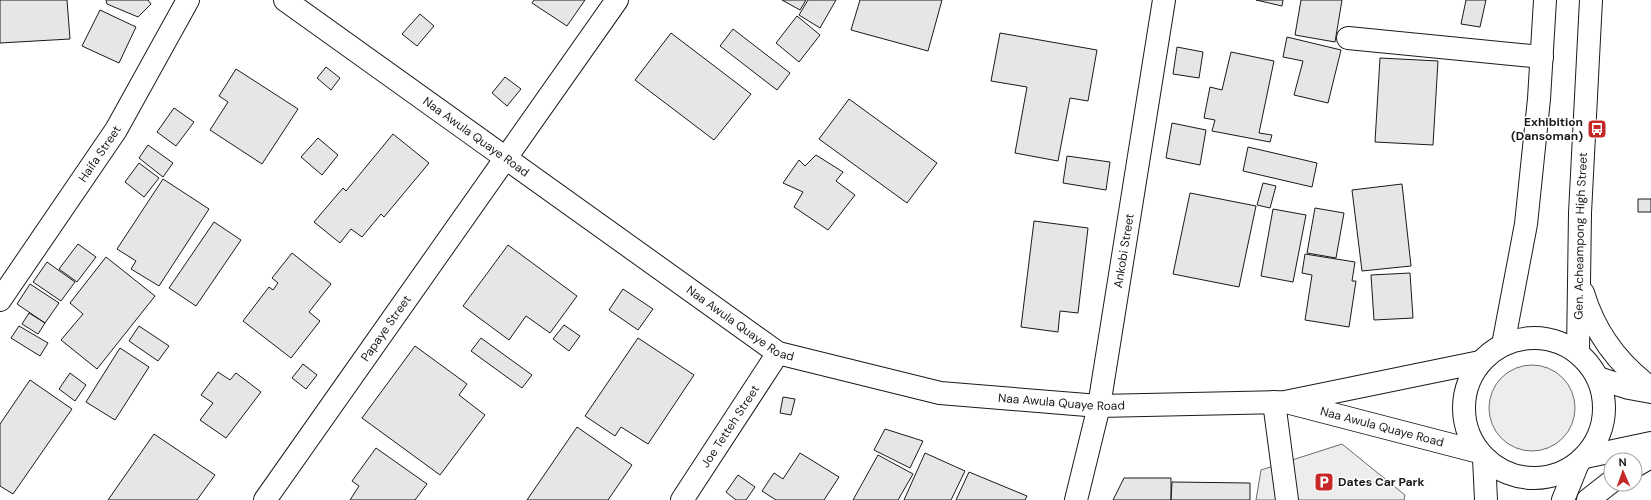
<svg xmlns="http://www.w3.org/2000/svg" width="1651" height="500" font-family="'DM Sans',sans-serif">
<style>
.built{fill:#ededed;stroke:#6a6a6a}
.building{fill:#e6e6e6;stroke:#1a1a1a}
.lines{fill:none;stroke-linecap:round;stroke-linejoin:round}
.minor-casing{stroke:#1a1a1a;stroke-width:24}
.major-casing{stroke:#1a1a1a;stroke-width:24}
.minor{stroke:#fff;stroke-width:22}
.major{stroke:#fff;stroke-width:22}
.labels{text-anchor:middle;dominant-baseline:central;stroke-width:3;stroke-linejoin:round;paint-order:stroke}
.poi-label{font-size:12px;font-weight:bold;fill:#1a1a1a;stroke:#fff;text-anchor:end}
.street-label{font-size:12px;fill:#1a1a1a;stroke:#fff}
</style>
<rect width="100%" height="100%" fill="#fff"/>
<!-- built -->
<path class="built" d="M1489 408a43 43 0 1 1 86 0a43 43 0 1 1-86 0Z
M1342 444 1405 495 1404 500H1256L1261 470Z"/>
<!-- building -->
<path class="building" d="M0 0H67L70 39 0 43Z
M106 0H148L151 4 138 17 107 4Z
M534 0H585L567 26 532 3Z
M782 0H806L800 10Z
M808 0H836L820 28 799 15Z
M860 0H942L928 51 851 30Z
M1256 0H1283L1282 6Z
M1301 0H1342L1335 42 1295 35Z
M1466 0H1486L1480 27 1461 24Z
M100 10 136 27 119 63 82 46Z
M420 14 434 26 417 46 402 34Z
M797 16 820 35 799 62 776 43Z
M733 29 790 73 777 90 720 46Z
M671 33 751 94 714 140 635 80Z
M1000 33 1097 50 1088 101 1070 98 1058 161 1015 153 1027 87 991 81Z
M1287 37 1341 50 1328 103 1294 95 1303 61 1283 57Z
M1177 47 1203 52 1199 78 1173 74Z
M1231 52 1274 61 1259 133 1272 135 1270 142 1212 131 1215 120 1204 118 1210 87 1222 90Z
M1380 58 1438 61 1433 145 1375 142Z
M326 67 340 78 331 90 317 78Z
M236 69 298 109 262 164 210 130 228 102 219 96Z
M505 77 521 89 507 106 492 93Z
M849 99 937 163 907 203 819 139Z
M174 108 194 122 176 146 157 132Z
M1172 123 1206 130 1200 165 1166 158Z
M393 134 429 163 384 217 381 214 362 237 351 229 340 243 314 222 343 188 346 191Z
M318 138 338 155 322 175 301 157Z
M148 145 173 163 163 177 139 158Z
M1248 147 1317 163 1312 187 1243 171Z
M816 155 843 172 836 181 855 195 828 230 794 207 803 192 783 183 799 160 805 166Z
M1067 156 1110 162 1106 190 1063 183Z
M139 163 159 178 144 197 125 182Z
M163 179 209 209 159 286 131 269 136 261 117 249Z
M1263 183 1276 186 1270 208 1257 205Z
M1402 184 1411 266 1362 271 1352 190Z
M1190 193 1256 206 1239 287 1173 274Z
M1638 199H1651V212H1638Z
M1315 208 1344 213 1336 258 1307 253Z
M1273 209 1306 215 1293 282 1261 276Z
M1034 221 1088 228 1078 313 1060 311 1058 332 1021 327Z
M214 222 241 240 196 306 169 288Z
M78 244 96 257 77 282 59 269Z
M508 245 577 296 550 333 526 316 509 340 463 306Z
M292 253 331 284 309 312 320 321 291 358 243 321 269 287 273 290 278 283 272 278Z
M1305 254 1355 262 1352 281H1356L1349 327 1305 320 1312 275 1302 273Z
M106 257 155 296 97 369 61 340 83 314 70 303Z
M47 262 75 282 61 301 33 282Z
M1410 273 1413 318 1374 320 1371 275Z
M30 284 59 303 45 323 17 304Z
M623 289 653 309 638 330 609 310Z
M29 313 45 323 38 334 22 324Z
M564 325 580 336 569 351 553 339Z
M19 326 48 343 40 356 11 338Z
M139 326 169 346 158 361 129 341Z
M481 338 532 375 522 388 471 351Z
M638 338 694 375 648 444 621 427 615 436 585 416Z
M415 346 467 384 459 395 485 415 440 475 362 418Z
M120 348 149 367 115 420 86 402Z
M303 364 317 375 306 389 292 378Z
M218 372 230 380 236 373 261 392 226 438 200 420 213 403 201 395Z
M70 373 86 385 75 401 59 389Z
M30 380 72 409 13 494 0 486V424Z
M783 397 795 399 791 415 780 413Z
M577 427 632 465 608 500H527Z
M885 429 923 441 910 468 874 450Z
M154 434 215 475 197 500H108Z
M376 448 427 484 415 500H350L359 486 352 481Z
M800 453 839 477 824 500H776L762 491 774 473 783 479Z
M925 453 965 471 951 500H904Z
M878 455 913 474 898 500H853Z
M969 472 1027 496 1025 500H956Z
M738 475 755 487 746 500H736L726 492Z
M1124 478H1171V500H1113Z
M1172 482 1250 483V500H1171Z"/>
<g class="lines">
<defs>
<g id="minor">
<path id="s1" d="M285 0 778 353 940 393 1099 406 1285 402 1480 362"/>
<path d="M1348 38 1542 57"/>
<path id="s2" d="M0 300 116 130 188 0"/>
<path d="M1274 402 1287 500"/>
<path id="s3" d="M1290 403 1479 452"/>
<path d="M1484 458 1486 500"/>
<path id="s4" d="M265 500 617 0"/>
<path id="s5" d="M682 500 778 353"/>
<path id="s6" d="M1076 500 1099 406 1164 0"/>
<path d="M1563 500 1578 463"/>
</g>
<g id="major">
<path d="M1583 293C1595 333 1618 364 1651 388"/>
<circle cx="1534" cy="408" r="70"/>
<path d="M1503 345 1526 224 1539 99 1545 0"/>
<path id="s7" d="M1578 353 1580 213 1591 0"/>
<path d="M1598 378 1629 388 1651 392"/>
<path d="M1585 457 1651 443"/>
<path d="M1635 466 1651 457"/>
<path d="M1588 500 1611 482"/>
</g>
</defs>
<!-- minor casing -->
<use href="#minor" class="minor-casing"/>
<!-- major casing -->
<use href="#major" class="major-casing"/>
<!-- minor -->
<use href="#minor" class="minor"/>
<!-- major -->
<use href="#major" class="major"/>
</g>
<!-- icons -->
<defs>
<symbol id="bus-square" viewBox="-11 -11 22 22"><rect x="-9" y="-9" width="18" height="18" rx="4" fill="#c62828" stroke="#fff"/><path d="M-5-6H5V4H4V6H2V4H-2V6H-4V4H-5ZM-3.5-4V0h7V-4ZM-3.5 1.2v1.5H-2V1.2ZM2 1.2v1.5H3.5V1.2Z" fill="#fff"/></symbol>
<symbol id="parking-square" viewBox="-11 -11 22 22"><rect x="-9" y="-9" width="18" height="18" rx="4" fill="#c62828" stroke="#fff"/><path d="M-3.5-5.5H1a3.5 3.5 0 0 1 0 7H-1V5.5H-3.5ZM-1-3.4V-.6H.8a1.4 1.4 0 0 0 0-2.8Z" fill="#fff"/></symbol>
</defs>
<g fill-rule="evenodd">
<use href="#bus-square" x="1586" y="118" width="22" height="22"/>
<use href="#parking-square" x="1313" y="471" width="22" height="22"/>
</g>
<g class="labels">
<!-- poi labels -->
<g class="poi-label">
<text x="1583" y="122">Exhibition<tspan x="1583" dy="14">(Dansoman)</tspan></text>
<text x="1338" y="482" text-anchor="start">Dates Car Park</text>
</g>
<!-- street labels -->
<g class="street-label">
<text stroke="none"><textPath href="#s1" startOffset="235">Naa Awula Quaye Road</textPath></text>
<text stroke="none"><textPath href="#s2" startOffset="177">Haifa Street</textPath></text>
<text stroke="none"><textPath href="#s7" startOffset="117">Gen. Acheampong High Street</textPath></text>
<text stroke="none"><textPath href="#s6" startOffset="254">Ankobi Street</textPath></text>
<text stroke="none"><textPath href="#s1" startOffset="559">Naa Awula Quaye Road</textPath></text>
<text stroke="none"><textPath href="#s4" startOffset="210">Papaye Street</textPath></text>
<text stroke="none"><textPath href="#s1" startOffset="895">Naa Awula Quaye Road</textPath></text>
<text stroke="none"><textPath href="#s5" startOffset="88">Joe Tetteh Street</textPath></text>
<text stroke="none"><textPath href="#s3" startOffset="95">Naa Awula Quaye Road</textPath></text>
</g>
</g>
<!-- north arrow -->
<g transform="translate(1623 472) rotate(358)"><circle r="19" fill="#ffffff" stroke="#a3a3a3"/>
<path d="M0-3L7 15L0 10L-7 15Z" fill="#c62828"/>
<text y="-6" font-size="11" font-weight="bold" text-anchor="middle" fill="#1a1a1a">N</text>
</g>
</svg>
